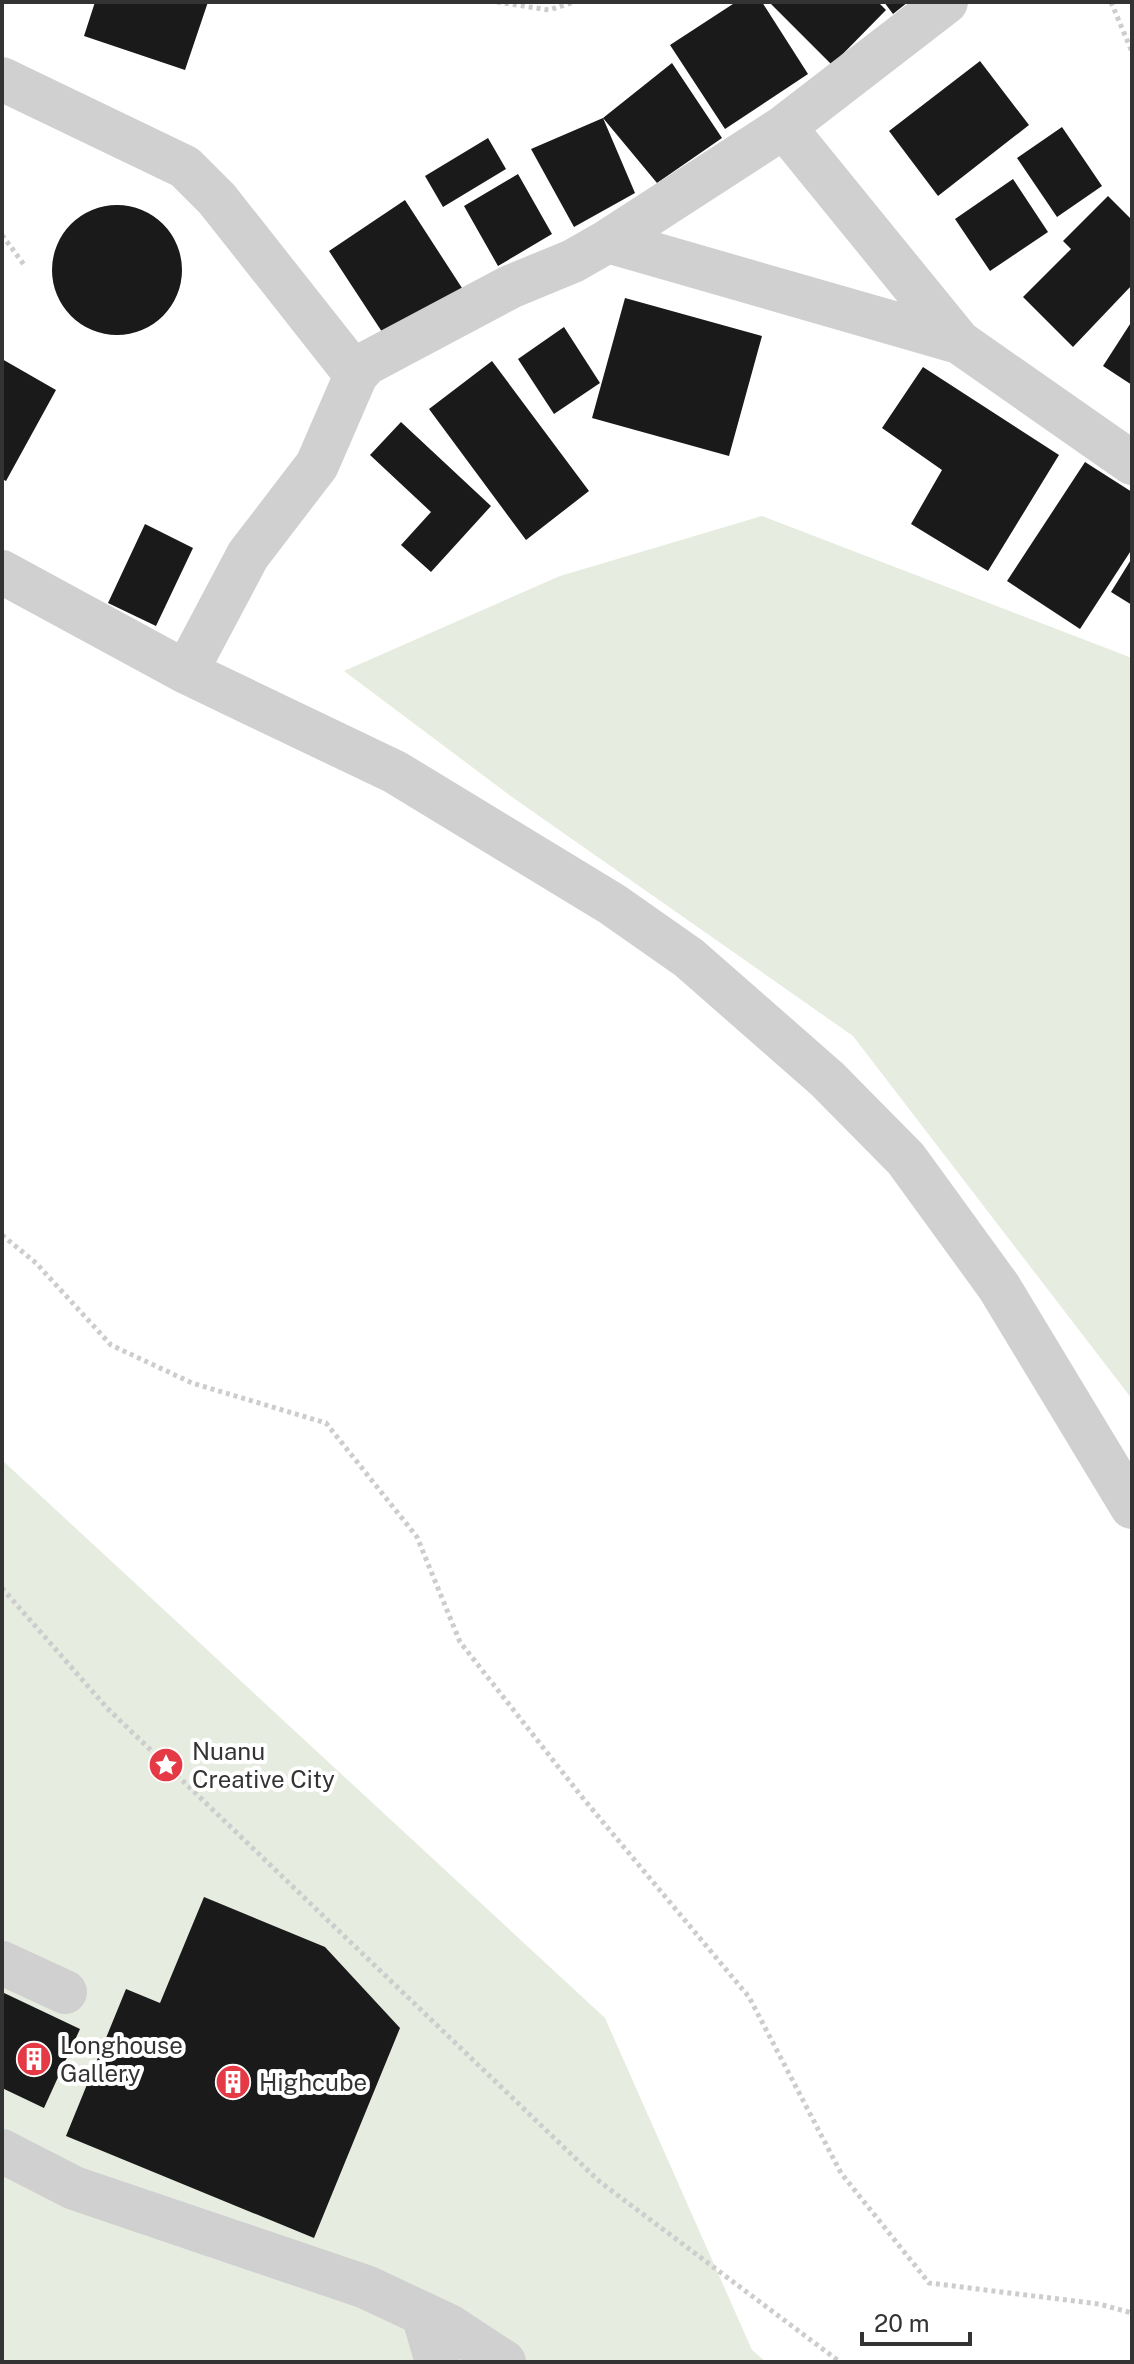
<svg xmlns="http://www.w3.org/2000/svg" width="1134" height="2364" font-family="'Public Sans',sans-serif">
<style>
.green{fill:#e6ecdf}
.building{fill:#1a1a1a}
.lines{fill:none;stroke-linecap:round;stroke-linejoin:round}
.path{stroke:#cdcdcd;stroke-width:5;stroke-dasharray:4 4;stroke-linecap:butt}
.minor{stroke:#d0d0d0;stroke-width:44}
.labels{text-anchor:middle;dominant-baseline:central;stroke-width:8;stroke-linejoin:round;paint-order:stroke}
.poi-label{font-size:24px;fill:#333;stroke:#fff;text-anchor:start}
</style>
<rect width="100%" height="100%" fill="#fff"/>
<!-- green -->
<path class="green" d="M762 516 1132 658V1399L853 1036 512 797 344 671 560 576Z
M2 1460 605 2018 752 2350 766 2362H2Z"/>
<!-- building -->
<path class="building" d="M95 2H208L185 70 84 36Z
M736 2H762L808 74 725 129 670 45Z
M769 2H878L886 10 832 65Z
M884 2H908L893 14Z
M980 61 1029 125 938 196 889 131Z
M672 63 722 138 657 183 603 118Z
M603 118 635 193 574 227 531 149Z
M1062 127 1102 186 1057 217 1017 158Z
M488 138 506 169 443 207 425 176Z
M518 174 552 234 498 266 464 206Z
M1013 179 1048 232 990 271 955 219Z
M1108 196 1132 220V285L1073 347 1023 297 1071 249 1063 241Z
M405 200 462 288 386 338 329 251Z
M52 270a65 65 0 1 1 130 0a65 65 0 1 1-130 0Z
M625 298 762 336 729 456 592 418Z
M1132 321V385L1103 366Z
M564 327 600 383 554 414 518 359Z
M2 359 56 390 6 481 2 479Z
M492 361 589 491 526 540 429 409Z
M923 367 1059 455 988 571 911 524 942 470 882 428Z
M401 422 491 506 431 572 401 545 431 512 370 455Z
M1085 462 1132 492V549L1080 629 1007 581Z
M145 524 193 548 156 626 108 603Z
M1132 558V605L1111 592Z
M204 1897 325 1947 400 2028 314 2238 66 2136 126 1989 160 2003Z
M2 1992 80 2029 44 2108 2 2088Z"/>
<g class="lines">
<!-- path -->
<path class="path" d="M497 2 549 10 574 2
M1111 2 1132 52
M2 235 25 266
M2 1235 36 1263 111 1345 192 1383 326 1423 417 1537 460 1642 582 1797 749 1997 841 2173 929 2283 1099 2304 1132 2313
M2 1588 107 1708 600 2182 840 2362"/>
<!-- minor -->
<path class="minor" d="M2 79 185 167 217 199 356 375
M784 127 959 342
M608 241 784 127 946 2
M2 572 186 672 395 772 612 904 689 958 827 1079 906 1159 999 1287 1132 1507
M186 672 248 555 317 465 356 375 367 363 510 287 573 261 608 241 959 342 1132 463
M2 1963 65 1992
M2 2151 74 2188 366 2287 449 2326 504 2362
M423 2314 437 2362"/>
</g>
<!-- icons -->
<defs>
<symbol id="sight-disc" viewBox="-11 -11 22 22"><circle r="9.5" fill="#e63946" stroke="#fff"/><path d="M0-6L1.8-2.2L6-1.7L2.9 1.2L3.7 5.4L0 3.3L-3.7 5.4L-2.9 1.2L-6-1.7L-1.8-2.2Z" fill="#fff"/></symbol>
<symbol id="building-disc" viewBox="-11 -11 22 22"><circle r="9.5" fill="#e63946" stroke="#fff"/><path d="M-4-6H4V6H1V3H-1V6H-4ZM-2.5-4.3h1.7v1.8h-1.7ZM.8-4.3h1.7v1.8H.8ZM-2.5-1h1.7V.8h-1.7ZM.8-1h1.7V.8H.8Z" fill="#fff"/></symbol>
</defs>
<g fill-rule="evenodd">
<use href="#sight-disc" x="146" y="1745" width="40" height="40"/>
<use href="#building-disc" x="14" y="2039" width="40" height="40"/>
<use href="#building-disc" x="213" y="2062" width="40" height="40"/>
</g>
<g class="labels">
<!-- poi labels -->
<g class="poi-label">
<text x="192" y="1751">Nuanu<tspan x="192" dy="28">Creative City</tspan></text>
<text x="60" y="2045">Longhouse<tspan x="60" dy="28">Gallery</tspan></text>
<text x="259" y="2082">Highcube</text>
</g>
</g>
<!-- border -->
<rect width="1134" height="2364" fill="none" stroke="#333333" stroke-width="8"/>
<!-- scale -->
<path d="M862 2332v12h108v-12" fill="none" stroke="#333333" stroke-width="4"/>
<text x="874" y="2332" font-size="24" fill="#333333" stroke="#ffffff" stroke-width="6" paint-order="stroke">20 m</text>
</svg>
